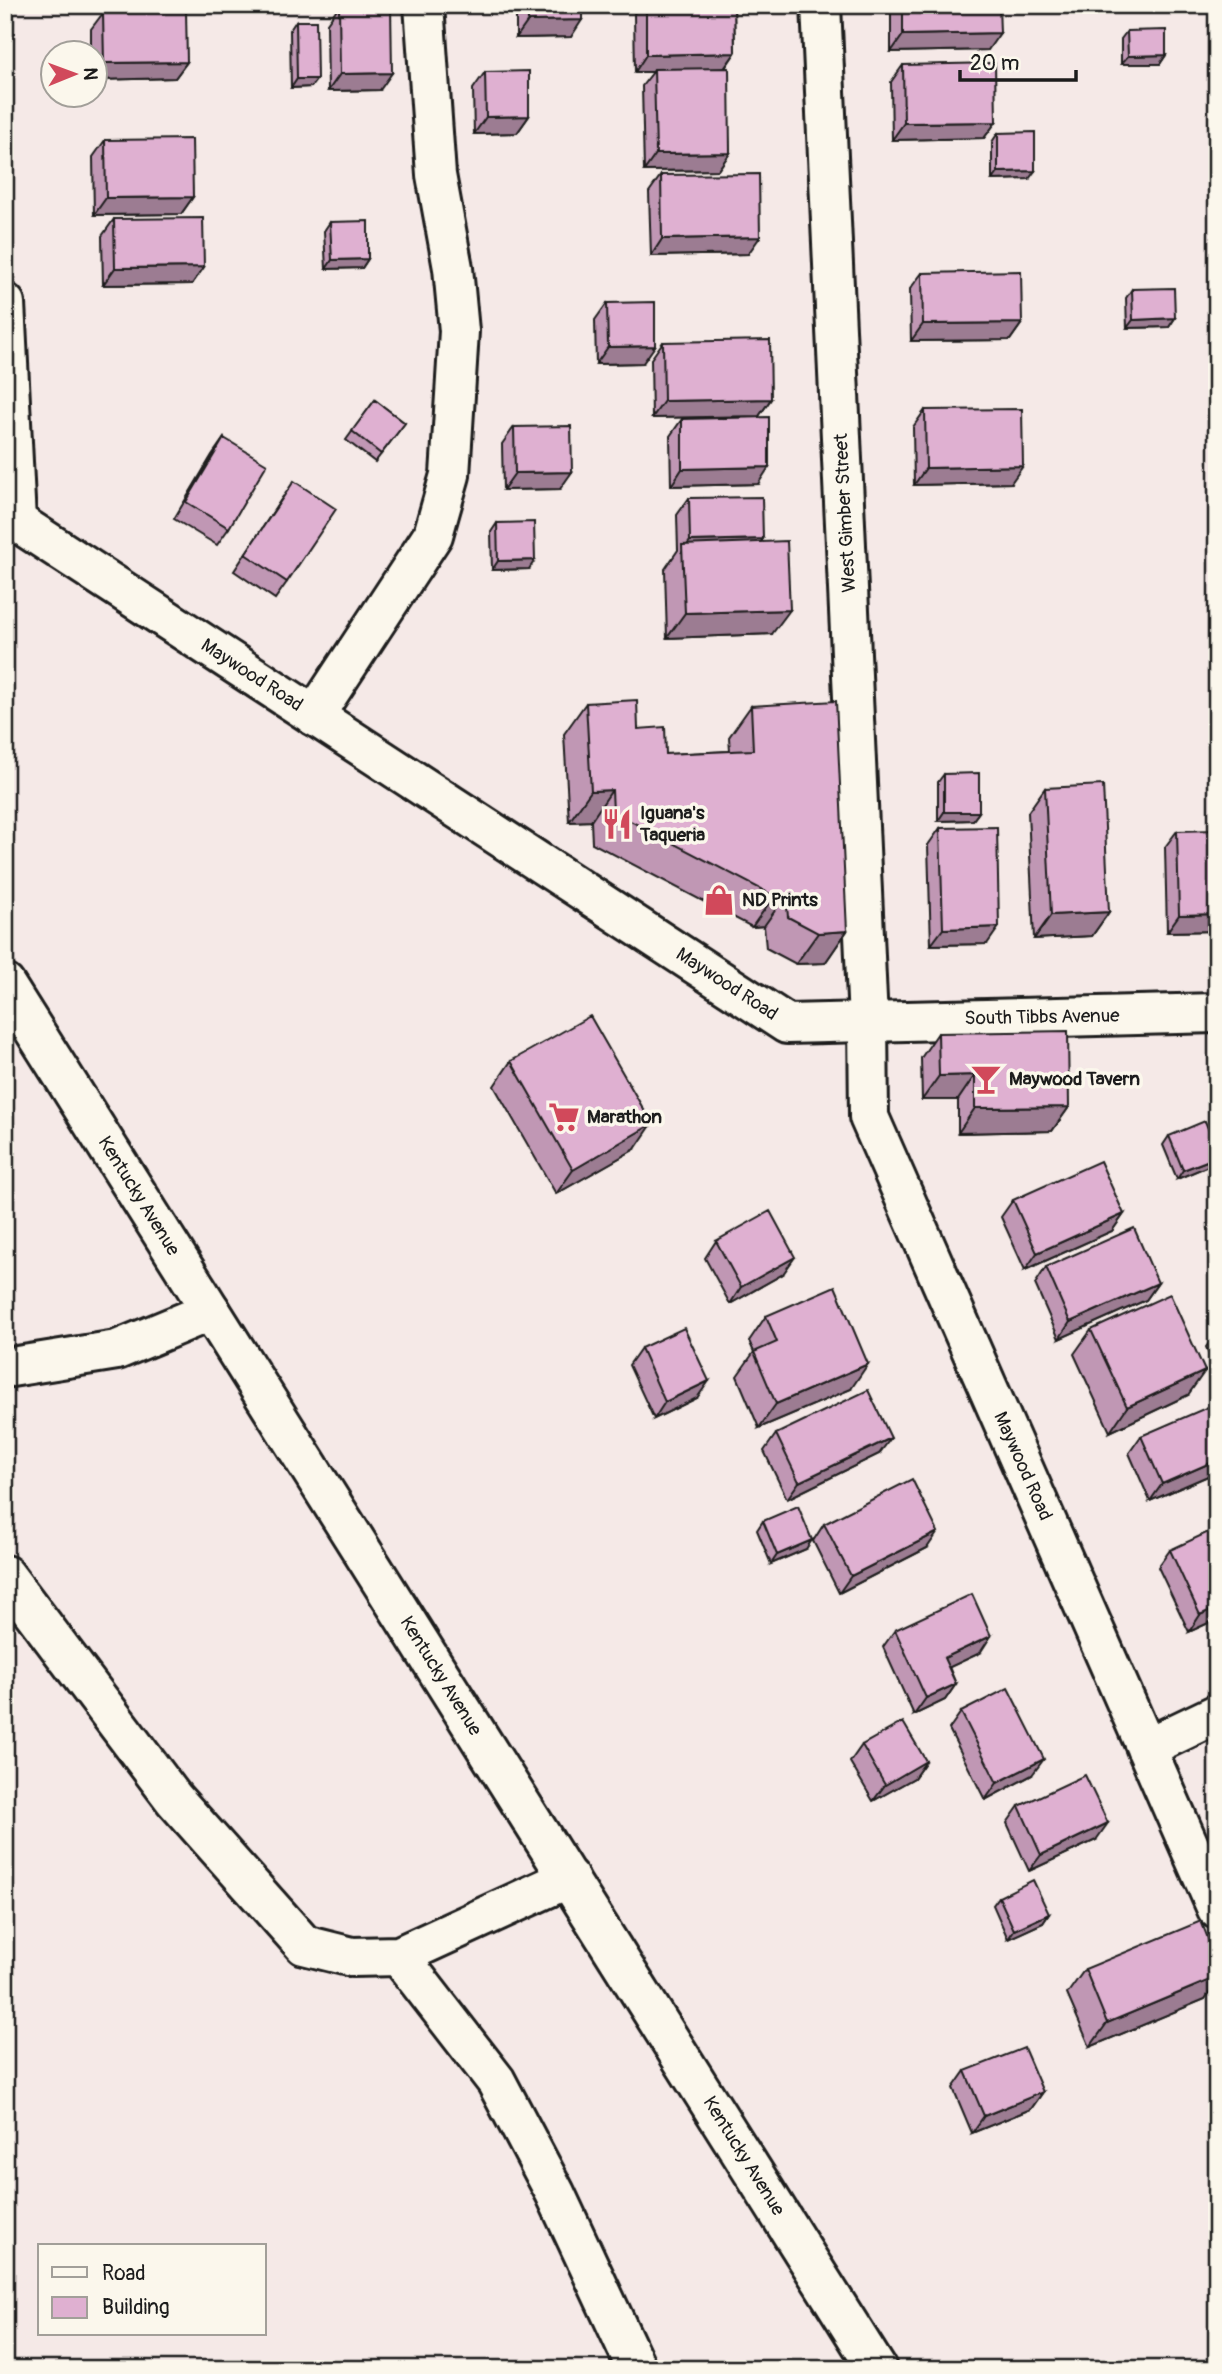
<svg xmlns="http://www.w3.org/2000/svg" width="1222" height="2374" font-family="Pangolin,sans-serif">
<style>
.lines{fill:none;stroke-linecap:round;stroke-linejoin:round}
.minor-casing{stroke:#1c1c1c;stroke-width:44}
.major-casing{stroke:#1c1c1c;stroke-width:44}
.minor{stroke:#fbf7ec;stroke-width:38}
.major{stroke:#fbf7ec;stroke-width:38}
.wall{fill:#c097b4;stroke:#1c1c1c;stroke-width:2}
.shaded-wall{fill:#9c7b92;stroke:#1c1c1c;stroke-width:2}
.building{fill:#dfb0d1;stroke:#1c1c1c;stroke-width:2}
.labels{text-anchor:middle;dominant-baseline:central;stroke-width:7;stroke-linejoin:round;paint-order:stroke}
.street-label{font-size:19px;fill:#1c1c1c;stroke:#fbf7ec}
.poi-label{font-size:19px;font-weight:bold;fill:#1c1c1c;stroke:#fbf7ec;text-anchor:start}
</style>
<rect width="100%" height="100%" fill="#f5e9e7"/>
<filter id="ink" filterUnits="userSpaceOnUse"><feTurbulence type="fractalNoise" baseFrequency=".0143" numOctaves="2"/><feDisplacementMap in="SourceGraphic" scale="14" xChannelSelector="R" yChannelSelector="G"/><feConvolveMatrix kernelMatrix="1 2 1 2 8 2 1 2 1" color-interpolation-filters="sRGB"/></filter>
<g filter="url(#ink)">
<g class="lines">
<defs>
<path id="minor" d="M821 5 868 1021 869 1117 1217 1909
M5 303 16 521
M314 716 433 535 450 475 459 331 453 268 436 175 424 5
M5 1368 117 1350 211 1311
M5 1575 174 1799 304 1945 352 1957 399 1956 569 1878
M1146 1748 1217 1714
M399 1956 496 2081 555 2193 637 2369"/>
<path id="major" d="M5 514 787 1024 1217 1013
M5 984 877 2369"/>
</defs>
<!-- minor casing -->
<use href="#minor" class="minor-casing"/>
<!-- major casing -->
<use href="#major" class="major-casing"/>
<!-- minor -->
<use href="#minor" class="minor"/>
<!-- major -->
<use href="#major" class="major"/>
</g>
<!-- wall -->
<path class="wall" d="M516 5H582L571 37 516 38Z
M639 5H734L735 53 725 68 730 153 718 170 644 171 642 86 653 72H635L634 14Z
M891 5H999L988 50 891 52Z
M339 6 380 90 328 91 327 23Z
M103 13 187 62 175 78 94 80V52H91V29Z
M296 21 311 87 291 88 290 30Z
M1127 31 1166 55 1160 64H1121V39Z
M903 65 996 122 984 138 892 140 891 82Z
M485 72 529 116 517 133 474 134 473 89Z
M998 133 1029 179 992 180V142Z
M105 140 193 197 181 214 94 215 93 157Z
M661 175 748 254 651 256 649 192Z
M114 219 204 267 192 284 103 285 102 236Z
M330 222 368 259 362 268 326 269 324 231Z
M922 273 1022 323 1010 340 911 341 910 289Z
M1132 289 1175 318 1169 327 1127 328 1126 298Z
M607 303 643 363 596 364 595 320Z
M663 342 771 399 759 416 652 418 651 359Z
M375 400 405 423 375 462 346 440Z
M925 410 1011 483 914 485 913 427Z
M682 419 758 484 671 486 670 436Z
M514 427 560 489 503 490 502 444Z
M224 438 229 528 217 545 174 519 212 455Z
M282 498 287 582 275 599 234 571Z
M689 498 761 542 772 634 667 638 665 569 678 550 677 515Z
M497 523 529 569 492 570 491 532Z
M586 703 638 729 666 754 730 751 729 737 751 706 847 931 825 963 796 964 766 948 764 926 752 927 592 843 591 821 569 822 564 734Z
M944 774 979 812 973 820 938 821V782Z
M1045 788 1109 912 1092 936 1034 939 1028 812Z
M940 828 987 944 931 945 928 845Z
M1177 831 1217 931 1167 932 1165 847Z
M938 1033 1069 1107 1052 1131 958 1133V1100H922L921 1058Z
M511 1061 635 1149 556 1194 494 1086Z
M1169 1136 1217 1150V1159L1213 1164 1177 1179 1163 1145Z
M1013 1200 1124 1214 1112 1231 1025 1270 1001 1217Z
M716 1241 783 1274 730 1304 705 1258Z
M1046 1267 1158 1283 1146 1300 1059 1339 1035 1284Z
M766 1316 851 1389 759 1428 737 1376 754 1352 749 1341Z
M1091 1330 1188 1395 1110 1432 1074 1354Z
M1217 1332V1370L1206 1347Z
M641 1348 697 1398 654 1419 629 1365Z
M1217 1408V1472L1150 1501 1129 1453 1141 1436Z
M776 1434 879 1454 787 1499 764 1451Z
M763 1521 806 1549 771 1564 757 1530Z
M824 1524 927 1548 839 1593 813 1541Z
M1170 1550 1217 1619 1189 1632 1158 1567Z
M895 1630 980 1653 949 1667 956 1684 945 1700 914 1715 883 1647Z
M961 1712 1032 1775 985 1800 949 1729Z
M862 1745 926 1761 914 1778 873 1801 850 1762Z
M1019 1806 1096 1840 1029 1871 1007 1823Z
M999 1897 1049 1914 1043 1923 1008 1939 993 1905Z
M1217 1961V1982L1205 1999 1090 2047 1067 1994 1085 1969Z
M965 2071 1043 2092 1031 2109 972 2133 953 2088Z"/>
<!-- shaded-wall -->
<path class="shaded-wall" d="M582 20 571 37 516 38 528 21Z
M1000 33 988 50 891 52 903 35Z
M735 53 723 70 654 69 653 72H635L646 55Z
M1166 55 1160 64H1121L1128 56Z
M187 62 175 78 94 80V76L104 63Z
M392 73 380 90 328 91 340 74Z
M297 79H317L311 87 291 88Z
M529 116 517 133 474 134 486 117Z
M996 122 984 138 892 140 904 123Z
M730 153 718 170 644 171 656 154Z
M1035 171 1029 179 992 180 998 172Z
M193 197 181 214 94 215 106 198Z
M760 237 748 254 651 256 662 239Z
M368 259 362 268 326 269 332 260Z
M204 267 192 284 103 285 115 268Z
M1175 318 1169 327 1127 328 1133 320Z
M1022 323 1010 340 911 341 923 324Z
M655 346 643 363 596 364 608 347Z
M771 399 759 416 652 418 664 401Z
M1023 466 1011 483 914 485 926 468Z
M769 467 758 484 671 486 682 469Z
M572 472 560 489 503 490 515 473Z
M763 539 751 556 682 552 690 541Z
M535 560 529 569 492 570 498 561Z
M790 610 772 634 667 638 685 613Z
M612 790 591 821 569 822 591 791Z
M944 812H979L973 820 938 821Z
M786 895 764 926 752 927 774 896Z
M1109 912 1092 936 1034 939 1051 915Z
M1217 914V931L1167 932 1179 915Z
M999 927 987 944 931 945 943 929Z
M847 931 825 963 796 964 818 933Z
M975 1075 958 1100H922L939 1076Z
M1069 1107 1052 1131 958 1133 975 1108Z
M652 1124 635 1149 556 1194 573 1170Z
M1217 1157V1159L1213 1164 1177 1179 1183 1170Z
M1124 1214 1112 1231 1025 1270 1037 1253Z
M795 1257 783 1274 730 1304 741 1287Z
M1158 1283 1146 1300 1059 1339 1070 1322Z
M868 1364 851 1389 759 1428 776 1404Z
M1205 1371 1188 1395 1110 1432 1127 1407Z
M709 1381 697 1398 654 1419 665 1402Z
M891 1438 879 1454 787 1499 799 1482Z
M1217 1460V1472L1150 1501 1162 1484Z
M938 1532 927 1548 839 1593 851 1576Z
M812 1540 806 1549 771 1564 777 1555Z
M1217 1607V1619L1189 1632 1200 1615Z
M991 1636 980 1653 933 1675 944 1658Z
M956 1684 945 1700 914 1715 926 1698Z
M1044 1759 1032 1775 985 1800 997 1783Z
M926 1761 914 1778 873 1801 885 1785Z
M1108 1823 1096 1840 1029 1871 1041 1855Z
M1049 1914 1043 1923 1008 1939 1014 1930Z
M1217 1977V1982L1205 1999 1090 2047 1107 2023Z
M1043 2092 1031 2109 972 2133 984 2116Z"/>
<!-- building -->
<path class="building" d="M391 5 392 73 340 74 339 6Z
M528 5H582V20L528 21Z
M646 5H734L735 53 646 55Z
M903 5H999L1000 33 903 35Z
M186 11 187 62 104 63 103 13Z
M296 21H316L317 79H297Z
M1166 30V55L1128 56 1127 31Z
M995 63 996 122 904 123 903 65Z
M729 68 730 153 656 154 654 69Z
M529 71V116L486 117 485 72Z
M1035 132V171L998 172V133Z
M192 139 193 197 106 198 105 140Z
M759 174 760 237 662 239 661 175Z
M203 218 204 267 115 268 114 219Z
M368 221V259L332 260 330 222Z
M1021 271 1022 323 923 324 922 273Z
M1174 288 1175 318 1133 320 1132 289Z
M655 302V346L608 347 607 303Z
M770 340 771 399 664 401 663 342Z
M375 400 405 423 381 454 352 431Z
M1022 409 1023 466 926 468 925 410Z
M769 417V467L682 469V419Z
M571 426 572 472 515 473 514 427Z
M224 438 267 464 229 528 186 502Z
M294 481 336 509 287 582 245 554Z
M762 497 763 539 690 541 689 498Z
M534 522 535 560 498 561 497 523Z
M787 541 790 610 685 613 682 545Z
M637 700 638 729 665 727 666 754 753 750 751 706 836 701 847 931 818 933 788 917 786 895 774 896 613 812 612 790 591 791 586 703Z
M979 773V812H944V774Z
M1103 785 1109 912 1051 915 1045 788Z
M997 827 999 927 943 929 940 828Z
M1217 830V914L1179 915 1177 831Z
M590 1016 652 1124 573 1170 511 1061Z
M1068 1031 1069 1107 975 1108V1075L939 1076 938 1033Z
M1205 1121 1217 1150V1157L1183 1170 1169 1136Z
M1100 1161 1124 1214 1037 1253 1013 1200Z
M770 1211 795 1257 741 1287 716 1241Z
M1134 1228 1158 1283 1070 1322 1046 1267Z
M835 1286 868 1364 776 1404 754 1352 777 1342 766 1316Z
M1170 1294 1205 1371 1127 1407 1091 1330Z
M684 1328 709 1381 665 1402 641 1348Z
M868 1390 891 1438 799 1482 776 1434Z
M1215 1404 1217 1408V1460L1162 1484 1141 1436Z
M912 1479 938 1532 851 1576 824 1524Z
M798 1506 812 1540 777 1555 763 1521Z
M1217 1528V1607L1200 1615 1170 1550Z
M972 1594 991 1636 944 1658 956 1684 926 1698 895 1630Z
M1008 1688 1044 1759 997 1783 961 1712Z
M903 1722 926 1761 885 1785 862 1745Z
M1085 1775 1108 1823 1041 1855 1019 1806Z
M1033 1880 1049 1914 1014 1930 999 1897Z
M1201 1921 1217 1961V1977L1107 2023 1085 1969Z
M1024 2048 1043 2092 984 2116 965 2071Z"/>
</g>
<!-- icons -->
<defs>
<symbol id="restaurant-bare" viewBox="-9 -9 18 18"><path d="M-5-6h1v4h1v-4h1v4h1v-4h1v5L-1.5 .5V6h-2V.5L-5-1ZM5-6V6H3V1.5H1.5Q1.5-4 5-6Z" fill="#d1495b" stroke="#fbf7ec" stroke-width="2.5" paint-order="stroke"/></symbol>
<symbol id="shop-bare" viewBox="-9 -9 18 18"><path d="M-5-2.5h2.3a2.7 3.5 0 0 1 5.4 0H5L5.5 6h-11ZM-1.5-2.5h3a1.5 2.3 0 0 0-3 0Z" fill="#d1495b" stroke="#fbf7ec" stroke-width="2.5" paint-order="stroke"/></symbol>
<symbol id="bar-bare" viewBox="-9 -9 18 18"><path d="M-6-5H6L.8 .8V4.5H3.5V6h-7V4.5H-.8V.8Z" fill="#d1495b" stroke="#fbf7ec" stroke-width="2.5" paint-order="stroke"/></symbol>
<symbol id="supermarket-bare" viewBox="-9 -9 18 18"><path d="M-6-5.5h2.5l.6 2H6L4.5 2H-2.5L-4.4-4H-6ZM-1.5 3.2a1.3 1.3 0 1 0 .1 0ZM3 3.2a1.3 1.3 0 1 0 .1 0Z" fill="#d1495b" stroke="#fbf7ec" stroke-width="2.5" paint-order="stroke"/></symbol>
</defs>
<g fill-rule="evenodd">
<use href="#restaurant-bare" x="595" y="802" width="44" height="44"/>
<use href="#shop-bare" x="697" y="878" width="44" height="44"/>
<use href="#bar-bare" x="964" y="1057" width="44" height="44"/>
<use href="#supermarket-bare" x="542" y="1095" width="44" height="44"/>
</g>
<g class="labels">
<!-- street labels -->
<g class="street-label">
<text transform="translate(845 513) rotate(-93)">West Gimber Street</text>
<text transform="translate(252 675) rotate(33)">Maywood Road</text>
<text transform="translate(727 984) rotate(33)">Maywood Road</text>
<text transform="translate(1042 1017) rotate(-1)">South Tibbs Avenue</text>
<text transform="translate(139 1196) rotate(58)">Kentucky Avenue</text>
<text transform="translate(1023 1466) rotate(66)">Maywood Road</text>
<text transform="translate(441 1676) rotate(58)">Kentucky Avenue</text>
<text transform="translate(744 2156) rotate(58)">Kentucky Avenue</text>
</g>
<!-- poi labels -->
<g class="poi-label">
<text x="640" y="813">Iguana's<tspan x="640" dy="22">Taqueria</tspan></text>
<text x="742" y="900">ND Prints</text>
<text x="1009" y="1079">Maywood Tavern</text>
<text x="587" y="1117">Marathon</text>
</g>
</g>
<!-- margin -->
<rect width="1222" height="2374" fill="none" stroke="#fbf7ec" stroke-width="28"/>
<rect x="14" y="14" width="1194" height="2346" fill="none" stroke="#1c1c1c" stroke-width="2.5" filter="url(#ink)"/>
<!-- legend -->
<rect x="38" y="2244" width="228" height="91" fill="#fbf7ec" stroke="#a29f99" stroke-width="2"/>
<rect x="52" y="2267" width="35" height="10" fill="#fbf7ec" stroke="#a29f99" stroke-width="2"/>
<text x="102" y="2280" font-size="21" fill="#1c1c1c">Road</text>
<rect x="52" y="2297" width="35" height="21" fill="#dfb0d1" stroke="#a29f99" stroke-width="2"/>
<text x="102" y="2314" font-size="21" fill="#1c1c1c">Building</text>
<!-- north arrow -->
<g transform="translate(74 74) rotate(89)"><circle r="33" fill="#fbf7ec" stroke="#a29f99" stroke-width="2"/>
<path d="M0-5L12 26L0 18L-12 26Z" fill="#d1495b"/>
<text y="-10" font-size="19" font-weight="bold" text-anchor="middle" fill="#1c1c1c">N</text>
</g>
<!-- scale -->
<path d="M960 70v10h116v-10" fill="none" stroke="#1c1c1c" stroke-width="3.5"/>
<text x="970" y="70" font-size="21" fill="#1c1c1c" stroke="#fbf7ec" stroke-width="5" paint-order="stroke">20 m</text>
</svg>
